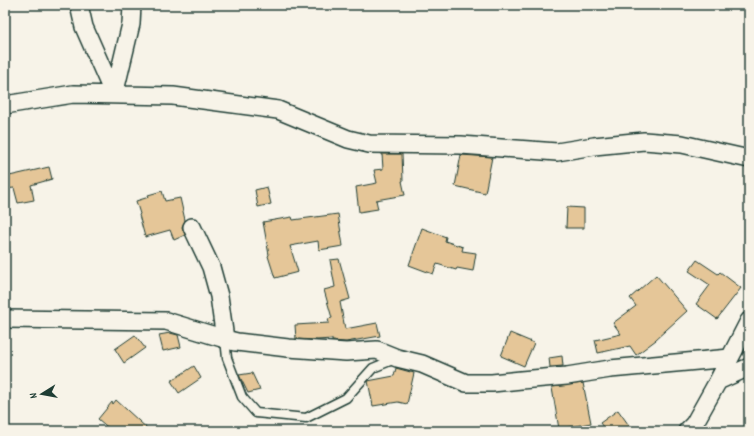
<svg xmlns="http://www.w3.org/2000/svg" width="754" height="436" font-family="Dekko,sans-serif">
<style>
.building{fill:#e5c698;stroke:#1f3d34}
.lines{fill:none;stroke-linecap:round;stroke-linejoin:round}
.lane-casing{stroke:#1f3d34;stroke-width:11}
.street-casing{stroke:#1f3d34;stroke-width:20}
.lane{stroke:#f7f3e8;stroke-width:8}
.street{stroke:#f7f3e8;stroke-width:17}
</style>
<rect width="100%" height="100%" fill="#f7f3e8"/>
<filter id="ink" filterUnits="userSpaceOnUse"><feTurbulence type="fractalNoise" baseFrequency=".025" numOctaves="2"/><feDisplacementMap in="SourceGraphic" scale="8" xChannelSelector="R" yChannelSelector="G"/><feConvolveMatrix kernelMatrix="1 2 1 2 8 2 1 2 1" color-interpolation-filters="sRGB"/></filter>
<g filter="url(#ink)">
<!-- building -->
<path class="building" d="M382 154H402L403 181H402L405 195 376 200 378 209 359 212 356 187 377 183 374 170 383 169Z
M461 155 492 157 485 193 455 186Z
M49 167 52 179 31 185 34 200 18 203 14 188 5 189V177Z
M267 187 271 204 258 207 255 190Z
M162 191 165 201 180 198 185 220 182 227 185 235 174 240 170 230 145 237 139 215 140 214 136 201 149 197 148 195Z
M567 207 584 208V228H566Z
M338 214 343 246 319 250 318 241 290 246 298 272 275 278 268 256 269 255 263 222 292 217 293 220Z
M422 228 446 237 445 241 463 247 462 251 476 253 473 271 457 268 456 270 437 264 433 274 409 265Z
M339 259 350 299 340 302 345 329 377 323 380 336 346 342 332 341V339L317 340 296 339 295 325 329 323 328 319 332 318 324 290 335 287 330 260Z
M697 260 718 274 720 272 741 288 717 319 696 304 710 285 689 271Z
M656 275 687 311 655 340H656L636 355 630 346 598 353 595 340 621 334 613 323 636 306 630 298Z
M170 333 178 335 181 347 163 351 159 335Z
M510 333 534 343 524 366 501 356Z
M135 335 145 348 124 363 115 349Z
M562 356 563 366 550 367 549 358Z
M194 366 201 378 179 393 171 381Z
M396 368 414 373 407 404 398 402 373 406 368 381 394 376Z
M252 373 260 390 248 393 239 375Z
M583 383 591 423 559 429 552 388V387Z
M116 400 150 431H112L98 419 112 402 113 404Z
M618 410 633 431H606L600 423Z"/>
<g class="lines">
<defs>
<path id="lane" d="M225 339 227 358 242 397 256 413 306 418 346 398 373 368 395 359"/>
<path id="street" d="M79 5 84 27 114 95
M114 95 131 24 132 5
M5 105 73 94 173 96 278 110 348 139 369 144 461 145 557 152 594 146 644 141 682 144 749 159
M192 227 211 267 219 296 225 339 237 342 288 348 346 352 377 350 397 358 422 364 466 383H492L521 380 567 376 610 369 730 358 718 381
M5 319 166 321 235 342
M730 358 749 321
M687 431 694 424 718 381 749 367"/>
</defs>
<!-- lane casing -->
<use href="#lane" class="lane-casing"/>
<!-- street casing -->
<use href="#street" class="street-casing"/>
<!-- lane -->
<use href="#lane" class="lane"/>
<!-- street -->
<use href="#street" class="street"/>
</g>
</g>
<!-- margin -->
<rect width="754" height="436" fill="none" stroke="#f7f3e8" stroke-width="20"/>
<rect x="10" y="10" width="734" height="416" fill="none" stroke="#1f3d34" stroke-width="1.5" filter="url(#ink)"/>
<!-- north arrow -->
<g transform="translate(42 394) rotate(259)" stroke="#f7f3e8" stroke-width="3" paint-order="stroke">
<path d="M0-3L7 15L0 10L-7 15Z" fill="#1f3d34"/>
<text y="-6" font-size="11" font-weight="bold" text-anchor="middle" fill="#1f3d34">N</text>
</g>
</svg>
